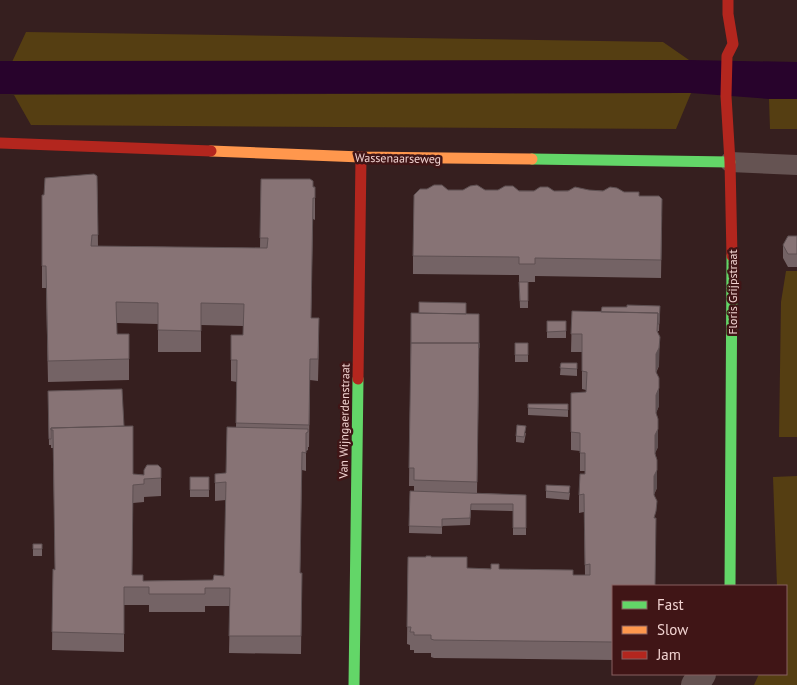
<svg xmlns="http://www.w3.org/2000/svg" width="797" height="685" font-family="'PT Sans',sans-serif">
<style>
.green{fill:#553e12}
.water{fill:#28032c}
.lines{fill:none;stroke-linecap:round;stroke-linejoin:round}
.lane{stroke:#655352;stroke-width:20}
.street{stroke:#655352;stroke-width:28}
.fast{stroke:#63d668;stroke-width:11}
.slow{stroke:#ff974d;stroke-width:11}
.jam{stroke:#b3261e;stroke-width:11}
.wall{fill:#746365}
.shaded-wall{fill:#5e5052}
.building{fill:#877375;stroke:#5e5052}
.labels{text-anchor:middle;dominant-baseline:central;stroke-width:5;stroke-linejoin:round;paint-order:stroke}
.street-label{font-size:12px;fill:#f1d3d1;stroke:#401516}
</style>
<rect width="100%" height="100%" fill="#361f1f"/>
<!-- green -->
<path class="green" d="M26 32 663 42 689 60 12 62Z
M691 93 676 129 31 125 14 95Z
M769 99H797V129H770Z
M786 271H797V437H779L781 302Z
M797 476V685H754L759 674H786V586H777L773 477Z"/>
<!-- water -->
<path class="water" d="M689 60 797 62V99H769L691 93 0 94V61Z"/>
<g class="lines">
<!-- lane -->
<path class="lane" d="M730 162 797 165"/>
<!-- street -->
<path class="street" d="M695 685 702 674"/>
<!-- fast -->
<path class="fast" d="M532 159 730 162
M730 586 732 256
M354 685 358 379"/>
<!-- slow -->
<path class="slow" d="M211 151 361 157 532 159"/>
<!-- jam -->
<path class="jam" d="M728 0V14L733 44 727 56 726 96 730 162 732 256
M0 143 211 151
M358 379 361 157"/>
</g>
<!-- wall -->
<path class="wall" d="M97 176 98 246 260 248 261 179 315 187V220L313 219 311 318 319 340 318 381 310 380 309 447H308V450L306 451V471L302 470 300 573H302L301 654 229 653 230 606H205V612H149V605H124V652L52 650 53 569 55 570 53 448H51V445H49L48 391 124 426 133 474 144 475 161 468V496L144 497V502L133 503 132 575 143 581 213 580 224 576 226 500 215 501V474L226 473 236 427 237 382 231 381V335H243V326L201 325V352H158V324L117 323V334H129V380L48 382 46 288H42V195H44Z
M448 190 554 191 589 190 624 192 639 196 662 217 661 278 535 276V282H519V275L413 274V256Z
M797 236V267H788L783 258V245Z
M519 282H528V308H520Z
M660 306 659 331H658V333L659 366 656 373 659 378V406L656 413 658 419V447L655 453 657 460V488L613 586V660L434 658 431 657V653H414V650H410V645L407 644 408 557H431L467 568 499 569 573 575H585L584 512 579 513V495L585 474V471H580V451L571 450V393L586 392V390L582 389V352H571L572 311 601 312 627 307Z
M411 313 466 314 479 361 477 493 526 495V535H513V511L471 510 470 525 442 526V534L409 533 410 491H414V486H409Z
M547 321H566V338H547Z
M515 343H528V362H515Z
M561 363H577V376L560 375Z
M528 404H568V417L528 415Z
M526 433 524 443 516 442V436Z
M190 477H209V497H190Z
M546 485 570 493 569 500 546 498Z
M33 544H42V556H33Z"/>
<!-- shaded-wall -->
<path class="shaded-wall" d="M660 337 659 366 656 371V390V354Z
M659 388V406L656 413V395Z
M658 429V447L655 453V435Z
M657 470V488L654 494V476Z"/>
<!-- building -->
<path class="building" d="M94 174 97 176 98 235H92L91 246 267 248 268 238H260L261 179H310L313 181V187H315V198H313L311 318H319L318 359H310L309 425 236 423 237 360H231V335H243L244 304 201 303V331L158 330V303L116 302 117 334H129V359L48 361 46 266H42V195H44L45 178Z
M434 185H442L448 190H463L470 186 477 185 485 190H498L505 186H513L519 191H534L540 187H548L554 191H568L575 187 589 190 603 191 610 187 617 188 624 192H639V196H659L662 199 661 260 535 258V264H519V257L413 256 414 195 420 189H427Z
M788 236H797V254H788L783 245Z
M519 282H528V301H520Z
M419 302 466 303V314L419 313Z
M627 305 660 306 659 324H658V313L601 312 602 307H627Z
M572 311 658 313 657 331 660 337 659 348 656 354V372L659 378V388L656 395V413L658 419V429L655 435V454L657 460V470L654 476V495L657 501 656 511 654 518H656L655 586H613V642L434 640 431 639V635H414V632H410L411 627H407L408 557H426V556H431V557H467V568L491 569V564H499V569L573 570V575H590V564L585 565 584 494 579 495 580 474H585V453H580V433L571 432V393L586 392 587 372 582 371V334H571Z
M411 313 479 314V348V343H411Z
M547 321H566V331L547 332Z
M411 343H479L477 482 414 480V468H409Z
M515 343H528V355H515Z
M561 363H577V369L560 368Z
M122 389 124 426 51 428V439H49L48 391Z
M528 404H568V410L528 408Z
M517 425 526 426 524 437 516 436Z
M133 426V474L144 475V470L147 465H158L161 468V478L144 479V484L133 485 132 575H143V581L213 580 214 575 224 576 226 482 215 483V474L226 473 227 427 308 429V432L306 433V453L302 452 300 573H302L301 636H229L230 588H205V594H149V587H124V634L52 632 53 569 55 570 53 430H51V428Z
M190 477H209V490H190Z
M546 485 570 486 569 493 546 491Z
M410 491 526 495V528H513V504H471L470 518 442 519V527L409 526Z
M33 544H42V549H33Z"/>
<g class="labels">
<!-- street labels -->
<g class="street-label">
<text transform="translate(398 158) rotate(1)">Wassenaarseweg</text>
<text transform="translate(732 292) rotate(-90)">Floris Grijpstraat</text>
<text transform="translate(344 421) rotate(-89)">Van Wijngaerdenstraat</text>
</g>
</g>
<!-- legend -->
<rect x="612" y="585" width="175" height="90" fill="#401516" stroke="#876161"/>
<rect x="622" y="601" width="25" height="8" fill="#63d668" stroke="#876161"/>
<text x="657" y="610" font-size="15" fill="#f1d3d1">Fast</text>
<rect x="622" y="626" width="25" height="8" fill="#ff974d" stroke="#876161"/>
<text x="657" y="635" font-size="15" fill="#f1d3d1">Slow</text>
<rect x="622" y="651" width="25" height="8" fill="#b3261e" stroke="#876161"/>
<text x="657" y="660" font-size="15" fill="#f1d3d1">Jam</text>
</svg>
